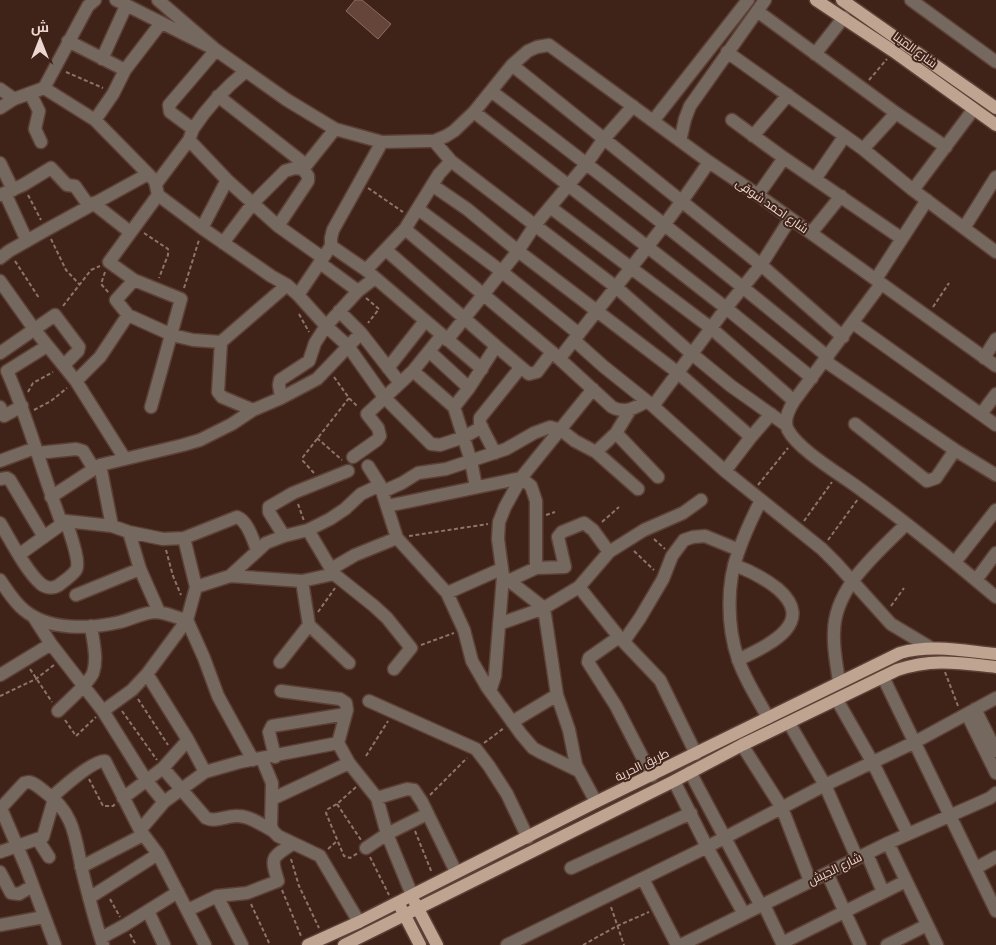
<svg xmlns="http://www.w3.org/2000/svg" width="996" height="945" font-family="'Archivo Narrow',Cairo,sans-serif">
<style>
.building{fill:#65453a;stroke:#8f6b5f}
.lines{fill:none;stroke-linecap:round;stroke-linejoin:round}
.minor-casing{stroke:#5c4036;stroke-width:15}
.major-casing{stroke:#5c4036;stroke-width:15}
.path{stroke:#8d746b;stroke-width:2;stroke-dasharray:4 2.5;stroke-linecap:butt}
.minor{stroke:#75685f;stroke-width:12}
.major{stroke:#bfa491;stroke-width:12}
.labels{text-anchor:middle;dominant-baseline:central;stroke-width:4;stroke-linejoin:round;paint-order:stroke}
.street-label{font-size:12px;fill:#ecd8d1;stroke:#402318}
</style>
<rect width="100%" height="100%" fill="#402318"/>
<!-- building -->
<path class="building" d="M355 0H362L391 24 378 39 346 11Z"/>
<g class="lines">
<defs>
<path id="minor" d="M116 0 216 50 169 105 170 112 193 129 189 140 227 180 278 226 323 258
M158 0 216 50 287 100 335 129 382 142 427 141H434L446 136 454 131 474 112 512 65 528 51 537 47 549 45 709 162 758 195 996 366
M911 0 996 62
M757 11 896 113 946 147
M68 41 125 70
M727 52 863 149 913 190 996 252
M815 54 844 17
M102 59 126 6
M512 65 761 265 843 337
M44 88 95 120 155 181 158 195 202 228 271 276 287 285 298 295 326 326 348 346 384 397 431 444 440 445 464 437 482 427
M0 89 14 99
M491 91C605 177 718 266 828 357
M30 93 39 111 35 129 41 142
M218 96 306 165
M0 108 14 99 44 88 88 6 95 0
M474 112 726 308 812 378
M95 120 113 94 125 70 161 23
M732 120 784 158 901 238
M653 121 748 0
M193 129C208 106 225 88 246 71
M753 136 788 95
M434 141 451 161 617 288 692 354 731 386 786 425
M680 141 685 119 690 106 765 0
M863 149 896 113
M0 163 13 190
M303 169 335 129
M815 179 844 137
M156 184 189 140
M432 185 467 209 518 251 677 372 751 437 725 471
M913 190 973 110
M5 193 27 241
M0 195 23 185 51 168 67 185 75 186 89 206
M758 195 784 158
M93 203 130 232
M550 207 711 328 794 401
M418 209 501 271 579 334
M202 228 227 180
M964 228 996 177
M405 229 552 352
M811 233 841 196
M223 243 253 203 285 171 295 168 303 169 308 176V181L278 226
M331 246 366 270 482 369
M386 250 496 346 469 388 454 407
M0 258 9 251 46 230 148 174
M320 263 358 291
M366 270 405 229 439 174 451 161
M876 279 927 200
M134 280 116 300 128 315 172 335 193 340 221 342 287 285
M0 281 34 329 76 381 125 459
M881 284 794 401C789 409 783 421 788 430 799 451 845 477 864 492 910 525 953 561 996 597
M298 295 331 246V238L333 230 382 142
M339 311 361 333 400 383
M853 323 996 425
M447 340 518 251 535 225 587 163 603 140 633 106
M574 340 603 366 653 406 725 471 822 549 836 563 891 624 931 648
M221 342 218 392 222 397 253 410
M47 346 7 371C29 420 42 473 62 524
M496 346 529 374 537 372 552 352 612 407C625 414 635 408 647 401
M430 352 469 388
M0 353 55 315 79 347 78 351 64 365
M560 358C610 293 663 231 709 162
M984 358 996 339
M825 361 955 450 996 475
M388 368 425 321
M413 371 454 407 471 461 476 487
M76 381 100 357 128 315
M593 389 521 478 505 507 499 522 498 539 503 576 544 608 557 695 569 730 576 765 596 802
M281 398 279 385 280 380 309 361 315 343 326 326 358 291 375 278
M653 406 726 308 761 265 790 219
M0 407 4 416 22 406
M151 407 181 299 134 280 109 262 158 195
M981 414 996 394
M855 424 927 481 936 478 955 450
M616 433 630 410
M751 437 771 414
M596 452 616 433 658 477
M37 453 76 449 83 451 94 469
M495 453 480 424V418L521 367
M353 457 377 440 380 436 378 428 367 414 413 371 442 335
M0 461 35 448
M100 465 112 526
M368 466 380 485 397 538 447 593 464 630 472 661 487 687 521 734 533 748 540 752 579 771
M0 479 7 478 10 480 44 537
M382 492 402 483 418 473 446 469 506 449 534 433 550 427 561 430 575 441 596 452 638 489
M51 497 100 465 183 445 200 440 232 424 253 410 281 398 317 379 361 333
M761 500C753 516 745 533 739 550 726 582 727 627 738 659 745 680 758 699 768 718
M387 506 521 478 531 486 536 501V568
M0 523C11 541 26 571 41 584 46 588 53 589 59 585 64 581 73 575 76 570 81 562 69 531 66 521
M308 530 334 574 374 606 387 618 411 648 394 669
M129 532 140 569 159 612
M284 536 269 512V507L293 493 348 471
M20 554 66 521 112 526 129 532 163 539 184 538 237 517C248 521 253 540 257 550
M955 562 996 510
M734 565C751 571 764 578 778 589 818 624 766 646 738 660
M331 569 355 555 397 538
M230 576 266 543 284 536 308 530 330 519 345 509 361 494 380 485
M0 580C7 590 14 602 24 610 49 631 90 629 120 622 132 619 144 612 157 612 167 613 177 618 187 620L204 658 218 696 253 760
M976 580 996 553
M302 581 309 625 349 663
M508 581 536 568 565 567 558 537 562 532 584 523 593 530 609 552
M196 587 230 576 302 581 334 574
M579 587 619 637 660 680 696 754
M447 593 501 569
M76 595 140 569
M499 624 544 608 579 587 609 552 644 530 683 513 701 500
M619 637 589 658 588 662 616 706 652 776
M624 641 640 618 663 579 672 556 684 540 693 537 705 536 739 550
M51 644 103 711 146 780 164 802
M280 662 309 625
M147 674 188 740 205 772
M0 675 51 644 33 616
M883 677 996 911
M839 682C837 666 833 649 834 633 834 587 877 554 906 524
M281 691 340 699 346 703 347 710 338 743 349 763 377 798 387 834 412 895
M490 691 495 676 503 576
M837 700 873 763 908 834
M369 701 476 749 489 766 507 794 528 838
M975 709 996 751
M58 711C67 702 89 683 93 673 98 659 93 641 91 626
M103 711 132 690 147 674 187 620 196 587 184 538
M967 714 996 773
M512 722 557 695
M789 723 825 785 857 858
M742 745 782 808 810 881
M275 757 269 732 272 726 346 714
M262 759 272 783 271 826 273 831 278 836 320 856 359 922
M163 768 206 818C217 823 226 815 238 816 250 816 262 825 273 831
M690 772 761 906
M674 781 707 847 744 914
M52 797C62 788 93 760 105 761L140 830 158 854 205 945
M123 798 163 768 188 740
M377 798 407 789 414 790 422 802 456 872
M272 799 349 763
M0 806 26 867 55 945
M0 809 24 783 29 782C35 783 40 788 45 792 76 814 75 840 83 874 89 898 95 922 103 945
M140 830 164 802 205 772 240 762 338 743
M38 840 49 857
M888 843 937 945
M366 848 387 834 427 814
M0 852 43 837 54 799
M867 854 883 892
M81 867 143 835
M571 868 691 813
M976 868 996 857
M0 872 11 893 19 894 32 886
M827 873 860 945
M643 879 677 945
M89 898 158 854
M764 905 783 945
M188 910 217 896
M148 911 164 945
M0 925 44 917
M101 938 125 925 178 892
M782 943 906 881
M242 945 217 896 247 893 278 881C270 856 272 858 292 844
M507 945 707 847 825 785 915 742 996 698
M681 945 888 843 990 798 996 793
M887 945 927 925"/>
<path id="major" d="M816 0 893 51 996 125
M842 0 996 108
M415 903 437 945
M401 908 420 945
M308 945 359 922 596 802 900 653C932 644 964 651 996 654
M344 945 674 781 742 745 897 670C933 658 959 663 996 667"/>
</defs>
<!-- minor casing -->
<use href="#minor" class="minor-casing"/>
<!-- major casing -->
<use href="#major" class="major-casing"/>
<!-- path -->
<path class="path" d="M66 72 103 88
M869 80 887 59
M368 188 403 212
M28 195 41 220
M144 233 168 249V255L159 278
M51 239 66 270 80 285
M15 261 39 298
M105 272 101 284 109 293
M184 288 199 240
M366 298 379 309 368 323
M63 306 91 270 100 266
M933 307 949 283
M299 314 309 332
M334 377 349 398 358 407
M28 392 33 383 53 372
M34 410 51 401 67 388
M317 438 342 460
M314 473 303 461V457L349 398
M758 485 788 448
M298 504 304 521
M546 515 555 512
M804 521 832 482
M602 522 619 507
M409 536 488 524
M654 539 665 549
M828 540 858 499
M166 550 173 576 181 595
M634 551 654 570
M891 606 904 588
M318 612 335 588
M421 645 454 633
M30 669 52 702
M945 672 958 706
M0 696 36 679 54 665
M138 699 168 745
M122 711 157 760
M65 720 76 736 96 717
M484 743 504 728
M366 756 388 721
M89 779 103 806H113L115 804
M356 787 337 804 328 809 326 813 344 856 350 858 358 853
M430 795 467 758
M337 804 361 840
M415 831 432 873
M328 849 337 841
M370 857 389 895
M291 859 299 886 319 928
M282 890 301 936
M110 899 120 917
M251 904 270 945
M611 907 624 945
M130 934 136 945
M583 945 617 926 649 912"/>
<!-- minor -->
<use href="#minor" class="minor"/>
<!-- major -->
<use href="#major" class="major"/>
</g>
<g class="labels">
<!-- street labels -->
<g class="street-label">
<text transform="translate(915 50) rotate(36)">شارع المينا</text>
<text transform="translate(772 206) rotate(35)">شارع احمد شوقى</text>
<text transform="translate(642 765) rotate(-26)">طريق الحرية</text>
<text transform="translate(835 869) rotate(-26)">شارع الجيش</text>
</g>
</g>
<!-- north arrow -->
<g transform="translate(40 40)" stroke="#402318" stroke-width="4" paint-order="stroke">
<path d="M0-4L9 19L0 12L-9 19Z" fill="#ecd8d1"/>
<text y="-8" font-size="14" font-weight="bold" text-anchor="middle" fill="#ecd8d1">ش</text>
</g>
</svg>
